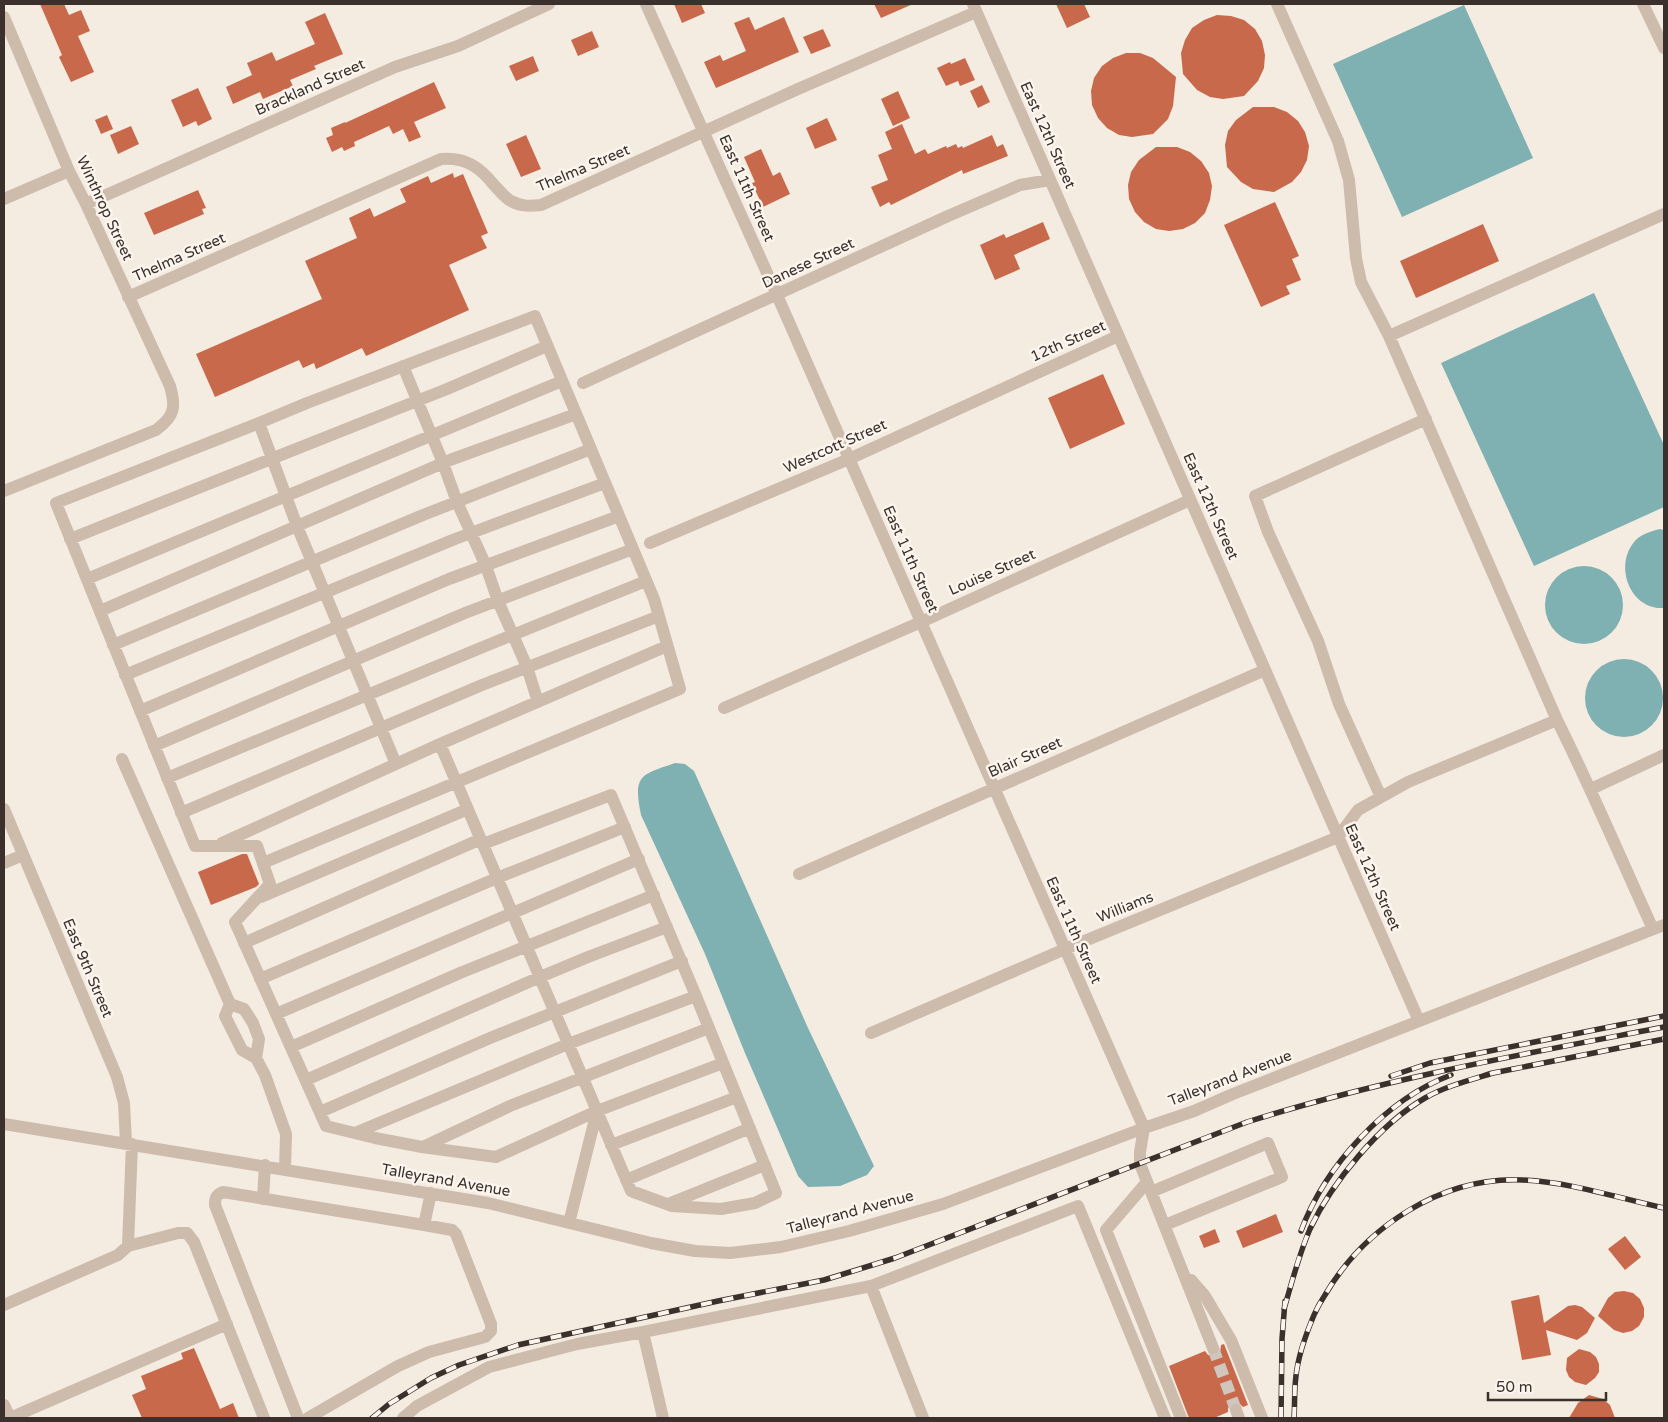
<svg xmlns="http://www.w3.org/2000/svg" width="1668" height="1422" font-family="'Varela Round',sans-serif">
<style>
.water{fill:#7fb0b2}
.building{fill:#c8694b}
.lines{fill:none;stroke-linecap:round;stroke-linejoin:round}
.minor-tunnel{stroke:#cfc6bd;stroke-width:12;stroke-dasharray:12 6;stroke-linecap:butt}
.minor{stroke:#cdbbac;stroke-width:12}
.rail-casing{stroke:#3b302b;stroke-width:5.5}
.rail{stroke:#fbf5ee;stroke-width:4;stroke-dasharray:11;stroke-linecap:butt}
.labels{text-anchor:middle;dominant-baseline:central;stroke-width:5;stroke-linejoin:round;paint-order:stroke}
.street-label{font-size:15px;fill:#3b302b;stroke:#fbf5ee}
</style>
<rect width="100%" height="100%" fill="#f4ebe1"/>
<!-- water -->
<path class="water" d="M1464 5 1533 158 1402 217 1333 64Z
M1594 293 1664 445V507L1534 566 1441 363Z
M1660 529 1664 530V608C1628 610 1612 561 1638 538 1645 533 1652 531 1660 529Z
M1545 605a39 39 0 1 1 78 0a39 39 0 1 1-78 0Z
M1585 698a39 39 0 1 1 78 0a39 39 0 1 1-78 0Z
M675 763 685 764 694 771 808 1028 874 1166 867 1175 840 1186 808 1187 798 1176 745 1053 705 954 641 815C633 775 640 775 675 763Z"/>
<!-- building -->
<path class="building" d="M40 4H64L69 15 81 10 90 31 78 36 94 72 71 82 59 57 62 55Z
M674 4H701L705 13 682 23Z
M874 4H913L881 18Z
M1056 4H1084L1090 17 1067 28Z
M325 13 343 54 314 66 316 69 290 80 293 86 263 99 260 92 233 104 226 87 252 75 247 63 272 52 276 61 315 44 305 22Z
M1217 15 1231 16 1244 20 1255 29 1262 41 1265 55 1264 68 1258 81 1244 96 1223 99 1210 97 1197 90 1183 74 1181 53 1185 40 1192 28 1204 20Z
M749 17 755 30 784 17 799 52 716 88 704 62 720 55 723 61 746 51 734 23Z
M823 29 831 46 811 54 803 37Z
M592 31 599 47 578 56 571 40Z
M1126 53H1140L1153 58 1176 77 1173 106 1168 119 1153 134 1132 137 1119 135 1107 128 1098 118 1092 105 1091 91 1094 78 1102 66 1113 58Z
M533 56 539 71 516 81 509 66Z
M965 58 975 80 960 86 958 81 946 86 937 68 950 62 951 64Z
M434 82 446 108 414 122 421 137 409 142 403 129 393 134 389 126 354 142 355 146 344 151 342 147 332 152 326 138 333 135 331 128 345 122V123Z
M982 85 990 102 978 108 970 91Z
M198 88 212 119 198 126 196 121 183 127 171 100Z
M898 91 910 118 893 126 881 99Z
M1253 107H1274L1287 112 1298 121 1305 132 1309 146 1307 160 1301 172 1292 182 1274 192 1253 189 1241 182 1227 167 1225 145 1228 131 1236 120Z
M107 115 113 129 101 134 95 120Z
M827 118 837 140 815 149 806 128Z
M902 124 915 154 925 149 928 154 946 146 947 148 956 144 958 148 962 146 963 148 992 135 997 147 1003 144 1008 156 963 174 962 170 891 205 889 202 880 207 871 187 888 180 878 155 892 149 885 132Z
M131 126 139 144 118 154 110 135Z
M526 135 541 169 521 177 506 144Z
M1156 147H1177L1190 152 1201 161 1209 173 1212 186 1210 200 1205 213 1195 223 1183 229 1169 231 1156 229 1144 222 1135 212 1129 199 1128 185 1131 172 1139 160Z
M761 149 773 176 780 172 790 194 763 207 752 183 755 182 744 157Z
M453 173 454 178 463 174 488 233 481 236 487 248 449 265 469 310 366 356 362 348 316 369 314 363 303 368 299 360 215 397 196 354 322 299 305 261 357 238 349 218 370 208 374 217 406 202 400 189 428 176 431 183Z
M198 190 206 208 202 209 204 214 154 235 144 213Z
M1275 202 1299 256 1292 259 1301 280 1286 286 1290 294 1261 307 1224 225Z
M1043 222 1050 239 1014 255 1020 269 995 280 980 245 1004 234 1006 238Z
M1483 224 1499 261 1416 298 1400 261Z
M1103 374 1125 424 1070 449 1048 398Z
M242 854H247L259 884 256 887 211 905 198 872Z
M1276 1214 1283 1232 1243 1248 1236 1231Z
M1215 1229 1220 1242 1204 1248 1199 1236Z
M1625 1236 1641 1257 1625 1270 1608 1249Z
M1624 1291 1633 1293 1640 1299 1644 1308V1317L1639 1326 1632 1331 1623 1333 1614 1330 1598 1316 1608 1298 1615 1292Z
M1539 1295 1544 1323 1568 1306 1575 1305 1582 1307 1595 1318 1587 1333 1577 1340 1546 1330 1551 1355 1522 1360 1511 1301Z
M1224 1344 1248 1405 1243 1407 1238 1402 1233 1403 1228 1408V1412L1214 1418H1189L1169 1366 1205 1351 1208 1355 1216 1356 1220 1353 1221 1345Z
M194 1348 220 1409 233 1403 239 1418H142L132 1395 146 1389 141 1376 183 1359 181 1353Z
M1579 1349 1590 1352 1596 1357 1599 1364V1372L1595 1378 1586 1385 1575 1382 1569 1377 1566 1370 1567 1358Z
M1589 1395 1603 1399 1610 1405 1615 1418H1569L1578 1403Z"/>
<g class="lines">
<!-- minor-tunnel -->
<path class="minor-tunnel" d="M1213 1348 1236 1410"/>
<!-- minor -->
<path class="minor" d="M646 4 777 295 1144 1128
M973 4 1419 1021
M1277 4 1338 141 1349 180 1356 258 1361 282 1389 336
M1643 4 1664 48
M4 17 69 171 86 204 170 386C176 407 175 416 156 430L4 491
M4 199 69 171
M86 204 395 67 458 46 549 4
M128 297 441 159C465 157 480 167 494 185 499 190 505 198 511 201 521 207 531 206 541 205L798 89 976 12
M403 366 443 463 457 502 486 566 498 601 527 667 538 702
M583 383 948 216 1020 185 1050 180
M259 423 297 526 396 764
M70 539 447 389 547 346
M650 543 849 459 1118 336
M87 579 562 381
M100 611 450 460 576 414
M113 645 423 515 591 449
M125 675 455 539 605 483
M724 708 921 622 1190 500
M140 711 449 579 619 516
M440 744 597 1111 569 1223
M154 746 465 613 633 549
M122 759 230 1004
M167 778 483 647 646 581
M1591 789 1664 755
M1381 797 1339 704 1318 641 1268 532 1255 496 1426 419
M4 809 117 1077 124 1103 126 1143
M181 813 482 685 659 616
M222 843 440 744 667 646
M483 844 611 795 696 996 776 1193 755 1203 721 1209 672 1206 631 1191 597 1111
M4 863 23 855
M263 863 680 689 654 599 535 316 307 403 259 423 56 503 195 846H257L270 884 235 922 326 1126 375 1138 422 1147 496 1157 597 1111 723 1063
M799 874 1265 670
M261 897 468 809
M1653 929C1621 859 1591 788 1557 720L1389 336 1664 214
M244 943 481 839
M260 979 497 878 625 827
M276 1014 639 859
M871 1033 1065 949 1338 837 1358 810 1408 782 1557 720
M291 1047 460 973 654 895
M256 1058 259 1039 253 1023 244 1009 230 1004 225 1016 242 1050 256 1058 265 1075 286 1134 285 1169
M306 1080 540 977 588 957 667 927
M320 1112 490 1038 682 961
M4 1124 488 1203 651 1243 695 1251 730 1253 781 1247 849 1231 943 1204 1144 1128 1194 1111 1233 1094 1664 925
M1144 1128 1140 1152V1164L1213 1348
M355 1133 568 1044 696 996
M611 1145 737 1097
M423 1147 510 1106 709 1028
M626 1180 750 1128
M1147 1182 1106 1230 1181 1418
M1151 1192 1268 1143 1282 1177 1165 1225
M263 1199 265 1165
M668 1204 765 1165
M128 1246 132 1144
M1191 1280 1205 1296 1231 1340 1262 1418
M871 1286 923 1418
M4 1305 118 1255 128 1246 178 1233H187L194 1242 264 1418
M4 1405 10 1418 227 1324
M1236 1410 1239 1418
M298 1418 215 1205C215 1198 216 1195 223 1192L424 1225 431 1193
M308 1418 398 1366 429 1352 485 1337 491 1331V1324L456 1234 452 1230 424 1225
M403 1418 417 1406 489 1367 577 1344 643 1332
M663 1418 643 1332 871 1286 1078 1206 1165 1418"/>
<defs>
<path id="rail" d="M1391 1076 1430 1063 1664 1016
M1301 1231C1325 1166 1386 1099 1451 1075
M1284 1309C1292 1282 1299 1254 1310 1229 1332 1182 1380 1124 1425 1098 1446 1086 1470 1080 1493 1073L1664 1039
M372 1418 389 1404 431 1378 459 1365 518 1345 718 1301 824 1280 895 1258 1247 1122C1383 1079 1524 1054 1664 1027
M1281 1418 1282 1339 1285 1301
M1294 1418C1295 1404 1294 1390 1296 1376 1298 1356 1306 1334 1314 1315 1317 1308 1321 1301 1325 1295 1365 1227 1442 1176 1523 1180 1570 1182 1618 1198 1664 1208"/>
</defs>
<!-- rail casing -->
<use href="#rail" class="rail-casing"/>
<!-- rail -->
<use href="#rail" class="rail"/>
</g>
<g class="labels">
<!-- street labels -->
<g class="street-label">
<text transform="translate(310 87) rotate(-24)">Brackland Street</text>
<text transform="translate(1048 135) rotate(66)">East 12th Street</text>
<text transform="translate(583 168) rotate(-23)">Thelma Street</text>
<text transform="translate(747 188) rotate(66)">East 11th Street</text>
<text transform="translate(105 208) rotate(65)">Winthrop Street</text>
<text transform="translate(179 257) rotate(-24)">Thelma Street</text>
<text transform="translate(808 263) rotate(-25)">Danese Street</text>
<text transform="translate(1068 341) rotate(-24)">12th Street</text>
<text transform="translate(835 446) rotate(-24)">Westcott Street</text>
<text transform="translate(1211 506) rotate(66)">East 12th Street</text>
<text transform="translate(911 559) rotate(66)">East 11th Street</text>
<text transform="translate(992 572) rotate(-24)">Louise Street</text>
<text transform="translate(1025 757) rotate(-24)">Blair Street</text>
<text transform="translate(1373 877) rotate(66)">East 12th Street</text>
<text transform="translate(1125 907) rotate(-22)">Williams</text>
<text transform="translate(1074 930) rotate(66)">East 11th Street</text>
<text transform="translate(88 968) rotate(67)">East 9th Street</text>
<text transform="translate(1230 1078) rotate(-21)">Talleyrand Avenue</text>
<text transform="translate(446 1180) rotate(10)">Talleyrand Avenue</text>
<text transform="translate(850 1212) rotate(-15)">Talleyrand Avenue</text>
</g>
</g>
<!-- border -->
<rect width="1668" height="1422" fill="none" stroke="#3b302b" stroke-width="10"/>
<!-- scale -->
<path d="M1488 1392v8h118v-8" fill="none" stroke="#3b302b" stroke-width="2.5"/>
<text x="1496" y="1392" font-size="15" fill="#3b302b" stroke="#fbf5ee" stroke-width="4" paint-order="stroke">50 m</text>
</svg>
